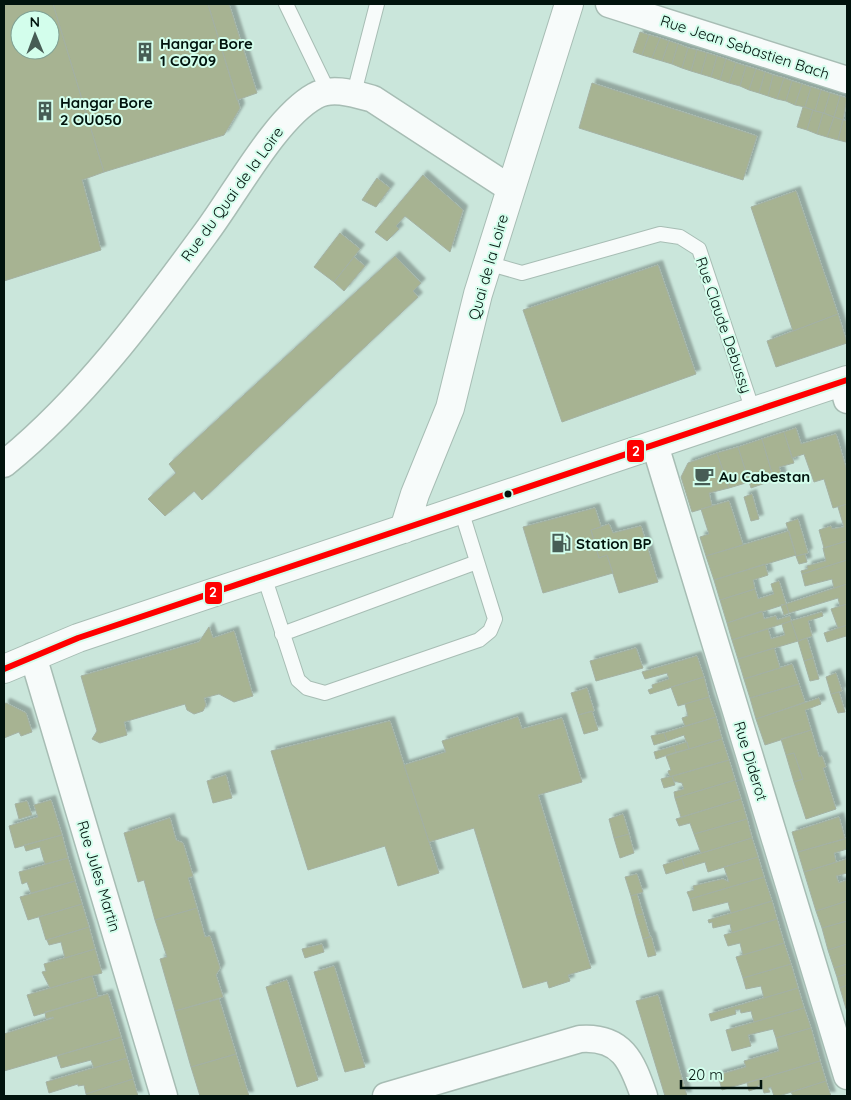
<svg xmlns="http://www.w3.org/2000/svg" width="851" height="1100" font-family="Quicksand,sans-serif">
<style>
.building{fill:#a7b392;stroke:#a4b1a3;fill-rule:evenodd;filter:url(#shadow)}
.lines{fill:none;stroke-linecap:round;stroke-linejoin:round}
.lane-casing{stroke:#a7bdb4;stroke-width:16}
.street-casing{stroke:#a7bdb4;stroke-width:29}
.secondary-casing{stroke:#a7bdb4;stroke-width:30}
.lane{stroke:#f7fbfa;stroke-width:14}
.street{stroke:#f7fbfa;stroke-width:26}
.secondary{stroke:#f7fbfa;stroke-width:28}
.bus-1-casing{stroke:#d3feec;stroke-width:10}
.bus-1{stroke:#fe0000;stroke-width:6}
.bus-dot{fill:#01130d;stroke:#d3feec;stroke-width:2}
.labels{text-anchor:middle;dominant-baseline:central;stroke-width:4;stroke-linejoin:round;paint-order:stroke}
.poi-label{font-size:15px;font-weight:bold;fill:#01130d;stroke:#d3feec;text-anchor:start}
.street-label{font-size:15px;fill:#01130d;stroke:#d3feec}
.line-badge{stroke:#d3feec;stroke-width:2}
.badge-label{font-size:14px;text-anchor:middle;font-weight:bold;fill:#fff}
</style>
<defs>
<filter id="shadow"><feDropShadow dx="4.5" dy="-4.5" stdDeviation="1" flood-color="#0004"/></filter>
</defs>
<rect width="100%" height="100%" fill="#cae6db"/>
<!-- building -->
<path class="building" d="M4 4H53L104 172 82 180 101 250 4 281ZM20 20H50V50H20Z
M53 4H208L240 108 224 135 104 172Z
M208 4H229L257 93 237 100Z
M640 32 649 35 642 55 633 52Z
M649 35 660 38 652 58 642 55Z
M660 38 669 41 662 61 652 58Z
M669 41 678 44 672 64 662 61Z
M678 44 688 48 682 68 672 64Z
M688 48 697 50 691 71 682 68Z
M697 50 707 53 701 74 691 71Z
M707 53 717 56 711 77 701 74Z
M717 56 726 59 720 80 711 77Z
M726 59 736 63 729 83 720 80Z
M736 63 746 66 740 86 729 83Z
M746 66 756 69 749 90 740 86Z
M756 69 765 72 759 93 749 90Z
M765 72 773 75 768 96 759 93Z
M773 75 784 78 777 99 768 96Z
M784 78 792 81 786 101 777 99Z
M792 81 802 84 795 105 786 101Z
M592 83 757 136 743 180 579 128Z
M802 84 811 87 805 107 795 105Z
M811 87 821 90 815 111 805 107Z
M821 90 830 93 824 113 815 111Z
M830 93 840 96 834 117 824 113Z
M840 96 847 98 843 120 834 117Z
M803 107 813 110 807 130 797 127Z
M813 110 823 113 817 134 807 130Z
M823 113 834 117 827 137 817 134Z
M834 117 843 120 838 140 827 137Z
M843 120 847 121 846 142 838 140Z
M423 175 463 210 450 252 405 216 396 226 399 229 387 241 375 232Z
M377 178 390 188 376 207 362 200Z
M796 191 838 314 793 331 751 207Z
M340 233 360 249 334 282 314 267Z
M395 256 421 283 413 291 418 297 202 500 194 491 165 516 148 499 176 473 169 464Z
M354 257 365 266 344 291 334 282Z
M658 265 696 374 562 422 523 310Z
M838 314 847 343 776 367 767 341Z
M796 428 801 444 836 434 847 471V504L833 508 824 479 814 482 804 454 792 458 784 432Z
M784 432 794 463 779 467 782 477 774 480 762 439Z
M762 439 774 480 751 488 738 447Z
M738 447 749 482 729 488 717 453Z
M717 453 729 488 709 493 712 506 692 512 681 477 688 463Z
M752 494 759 519 751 521 744 497Z
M729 501 743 545 706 556 700 537 709 534 701 509Z
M847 504V541L824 548 819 530 831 526 832 529 844 527 838 507Z
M595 508 601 527 591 530 599 558 607 555 613 573 543 593 523 527Z
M798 519 808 553 796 556 786 523Z
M609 524 613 533 641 526 658 582 619 593 607 555 599 558 591 530Z
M789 531 796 555 714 580 706 556Z
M847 541V560L802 574 801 571 808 569 807 566 826 561 823 548Z
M805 554 807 562 799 564 796 556Z
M847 560V584L834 588 832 579 805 586 802 574Z
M765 564 768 575 753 580 755 589 720 600 714 580Z
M779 581 786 604 727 623 720 600 755 589 758 599 774 594 771 584Z
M847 584V604L840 606 838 598 789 613 786 604Z
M786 604 789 613 784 615 781 605Z
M847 604V625L838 628 831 609Z
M762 611 764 619 776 616 777 620 790 616 791 621 732 640 727 623Z
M822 612 823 616 808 621 812 636 798 641 791 621Z
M791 621 798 641 738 659 732 640 768 629 771 639 785 635 782 624Z
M847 625V639L846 636 827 642 824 633Z
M209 627 213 638 234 631 253 696 234 702 219 694 204 698 206 705 203 711 194 714 187 710 185 704 124 722 127 735 100 743 92 739 97 731 81 676 199 642Z
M807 638 813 658 804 661 798 641Z
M636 648 643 668 596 681 590 661Z
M774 648 780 668 744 679 738 659Z
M697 656 704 677 650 694 648 690 653 688 652 685 669 679 667 673 645 679 642 672Z
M813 658 819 679 810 681 804 661Z
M792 664 799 684 750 698 744 679Z
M836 673 842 691 831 694 826 677Z
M704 677 709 697 678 706 671 687Z
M799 684 805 702 756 719 750 698Z
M587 688 594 711 578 715 571 693Z
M839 692 845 712 838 713 831 694Z
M709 697 716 717 685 726 682 718 688 716 685 704Z
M819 698 821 704 805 710 811 730 765 745 756 719Z
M6 703 26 713 32 732 21 736 19 732 4 738V704Z
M592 711 598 730 584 734 578 715Z
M518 717 522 729 562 718 582 782 538 795 591 968 568 975 570 981 549 988 547 981 523 988 474 828 429 842 404 765 446 752 442 741Z
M716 717 722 739 689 749 684 735 667 741 664 733Z
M390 721 439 873 398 886 385 846 308 870 271 751Z
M811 730 819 757 822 756 826 767 823 768 836 809 806 819 794 782 803 779 794 753 786 755 781 739Z
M664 733 667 741 654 745 651 736Z
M722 739 729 760 670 777 668 771 671 770 666 756Z
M687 742 689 749 676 752 674 746Z
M674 746 676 752 656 759 654 752Z
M794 753 803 779 794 782 786 755Z
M729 760 735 780 675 798 674 792 684 789 682 783 674 781 672 776Z
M226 775 232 798 213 803 207 781Z
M672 776 675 785 664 788 661 779Z
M735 780 741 799 681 817 675 798Z
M741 799 747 819 694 834 690 823 679 826 676 819Z
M51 800 62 835 15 848 9 826 38 817 34 805Z
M27 801 32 815 19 819 15 804Z
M623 814 629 834 614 838 609 819Z
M839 817 845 839 798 852 792 832Z
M170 818 176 840 183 843 193 876 188 878 197 908 155 920 144 880 138 882 124 833Z
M747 819 752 838 701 853 694 834Z
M629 834 634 853 620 858 614 838Z
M62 835 68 858 45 864 40 847 26 851 24 845Z
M752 838 758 857 708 872 705 862 685 868 682 859Z
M847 838V849L834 853 836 862 804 872 798 852Z
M758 857 764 877 690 899 687 892 694 890 693 886 723 879 729 882 724 867Z
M68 858 75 881 31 893 27 882 22 884 19 872Z
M682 859 685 868 666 874 663 865Z
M847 859V873L836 876 839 883 847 880V901L816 911 804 872Z
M637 874 643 892 631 896 625 877Z
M764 877 772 901 731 913 728 902 693 911 690 899Z
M75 881 82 904 28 920 20 897Z
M637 894 643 914 636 915 631 896Z
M772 901 777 919 732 933 730 924 713 928 712 922 709 923 708 920Z
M847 901V921L822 928 816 911Z
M82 904 89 927 46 940 39 917Z
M197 908 205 937 210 936 220 968 216 975 223 997 175 1011 160 959 167 957 155 920Z
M643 914 650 937 643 939 636 915Z
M777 919 784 943 743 955 740 943 728 946 724 935Z
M847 921V944L828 950 822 928Z
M89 927 95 949 65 958 61 942 49 945 47 940Z
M651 936 656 955 648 957 643 939Z
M784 943 791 964 743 978 736 957Z
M322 944 324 952 305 958 302 949Z
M847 944V964L834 968 828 950Z
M95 949 102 973 50 988 42 972 46 971 44 964Z
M791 964 798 988 764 998 761 986 746 989 743 978Z
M847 964V974L837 977 834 968Z
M334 966 365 1067 345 1072 314 972Z
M847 974V985L840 988 837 977Z
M92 976 98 997 34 1016 27 995Z
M287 980 318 1080 297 1087 266 987Z
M847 985V1012L840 988Z
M798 988 804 1008 754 1022 751 1011 741 1013 740 1009 735 1010 736 1014 711 1021 709 1014Z
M108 994 121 1037 4 1071V1034L54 1018 53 1017 46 1019 45 1012Z
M658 995 687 1096H665L636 1001Z
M219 999 236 1054 191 1067 175 1011Z
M804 1008 811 1028 776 1038 773 1029 748 1035 751 1046 732 1051 726 1030Z
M811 1028 820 1061 722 1090 718 1075 746 1067 744 1061 779 1051 776 1038Z
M121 1037 127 1058 94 1068 91 1060 61 1068 57 1056Z
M236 1054 249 1096H200L191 1067Z
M127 1058 133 1079 86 1094 84 1085 78 1086V1084L49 1093 46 1082Z
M820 1061 826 1081 779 1096H774L771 1087 768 1088 770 1092 764 1093 760 1079Z
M133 1079 138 1096H87L86 1094Z
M760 1079 761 1085 757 1086 758 1088 749 1091 747 1083Z
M826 1081 831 1096H793L791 1092Z"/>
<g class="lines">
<defs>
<path id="lane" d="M286 4 328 91
M354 93 377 4
M487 263 522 273 660 234 680 237 699 249 753 411
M264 576 298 680 307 688 325 693 479 640 490 631 495 619 461 510
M282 634 477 562"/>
<path id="street" d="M609 4 847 80
M842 382 847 400
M655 445 847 1076
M4 464C83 400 145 316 205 234 234 196 275 118 315 96 332 86 355 94 373 99L511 189
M33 656 164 1096
M386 1096 580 1039C622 1036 632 1061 644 1096"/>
<path id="secondary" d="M404 529 415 494 450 408 478 294 569 4
M4 669 78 638 847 380"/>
</defs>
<!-- lane casing -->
<use href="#lane" class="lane-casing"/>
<!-- street casing -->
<use href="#street" class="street-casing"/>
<!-- secondary casing -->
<use href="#secondary" class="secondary-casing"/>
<!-- lane -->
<use href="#lane" class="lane"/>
<!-- street -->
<use href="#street" class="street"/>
<!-- secondary -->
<use href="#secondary" class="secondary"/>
<defs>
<path id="bus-1" d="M4 669 78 638 847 380"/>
</defs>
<!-- bus-1 casing -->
<use href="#bus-1" class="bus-1-casing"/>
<!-- bus-1 -->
<use href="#bus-1" class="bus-1"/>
</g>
<!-- icons -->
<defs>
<symbol id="building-bare" viewBox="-9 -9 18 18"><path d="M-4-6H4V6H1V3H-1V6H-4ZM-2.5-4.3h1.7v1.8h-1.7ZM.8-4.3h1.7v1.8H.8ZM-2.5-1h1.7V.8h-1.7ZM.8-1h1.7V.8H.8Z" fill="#475d55" stroke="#d3feec" stroke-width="2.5" paint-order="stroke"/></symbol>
<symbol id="cafe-bare" viewBox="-9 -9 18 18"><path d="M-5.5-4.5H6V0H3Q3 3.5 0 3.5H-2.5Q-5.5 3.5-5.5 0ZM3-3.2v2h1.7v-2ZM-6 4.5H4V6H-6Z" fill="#475d55" stroke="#d3feec" stroke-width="2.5" paint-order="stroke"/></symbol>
<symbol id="fuel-bare" viewBox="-9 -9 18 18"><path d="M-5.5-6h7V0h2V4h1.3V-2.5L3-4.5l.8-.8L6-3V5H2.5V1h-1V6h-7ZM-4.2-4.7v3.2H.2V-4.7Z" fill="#475d55" stroke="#d3feec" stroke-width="2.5" paint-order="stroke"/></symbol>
</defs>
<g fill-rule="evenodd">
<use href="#building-bare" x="131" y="38" width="28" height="28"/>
<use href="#building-bare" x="31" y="97" width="28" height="28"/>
<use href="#cafe-bare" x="690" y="462" width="28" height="28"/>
<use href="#fuel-bare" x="547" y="529" width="28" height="28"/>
</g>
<!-- markers -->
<circle class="bus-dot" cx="508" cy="494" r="4.5"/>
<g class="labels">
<!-- poi labels -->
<g class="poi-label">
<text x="160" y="43">Hangar Bore<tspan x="160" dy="17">1 CO709</tspan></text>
<text x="60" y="102">Hangar Bore<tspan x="60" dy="17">2 OU050</tspan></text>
<text x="719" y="476">Au Cabestan</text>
<text x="576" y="543">Station BP</text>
</g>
<!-- street labels -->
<g class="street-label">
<text transform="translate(745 47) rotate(18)">Rue Jean Sebastien Bach</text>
<text transform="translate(232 194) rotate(-54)">Rue du Quai de la Loire</text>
<text transform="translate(488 267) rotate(-74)">Quai de la Loire</text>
<text transform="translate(724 325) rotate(71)">Rue Claude Debussy</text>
<text transform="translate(751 761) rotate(73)">Rue Diderot</text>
<text transform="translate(99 876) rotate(73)">Rue Jules Martin</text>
</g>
</g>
<g class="line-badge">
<rect x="626" y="439" width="19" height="24" rx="5" fill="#fe0000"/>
<rect x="204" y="581" width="19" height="24" rx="5" fill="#fe0000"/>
</g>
<g class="badge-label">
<text x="636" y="456">2</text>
<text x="213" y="597">2</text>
</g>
<!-- border -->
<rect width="851" height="1100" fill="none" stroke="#01130d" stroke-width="10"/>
<!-- north arrow -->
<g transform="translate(35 35) rotate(359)"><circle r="24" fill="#d3feec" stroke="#7fa093"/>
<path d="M0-4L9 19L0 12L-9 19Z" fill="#475d55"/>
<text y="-8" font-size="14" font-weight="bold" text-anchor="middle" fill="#01130d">N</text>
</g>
<!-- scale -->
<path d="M681 1080v8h80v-8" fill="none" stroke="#01130d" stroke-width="2.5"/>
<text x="688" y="1080" font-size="15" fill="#01130d" stroke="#d3feec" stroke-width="4" paint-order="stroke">20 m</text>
</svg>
